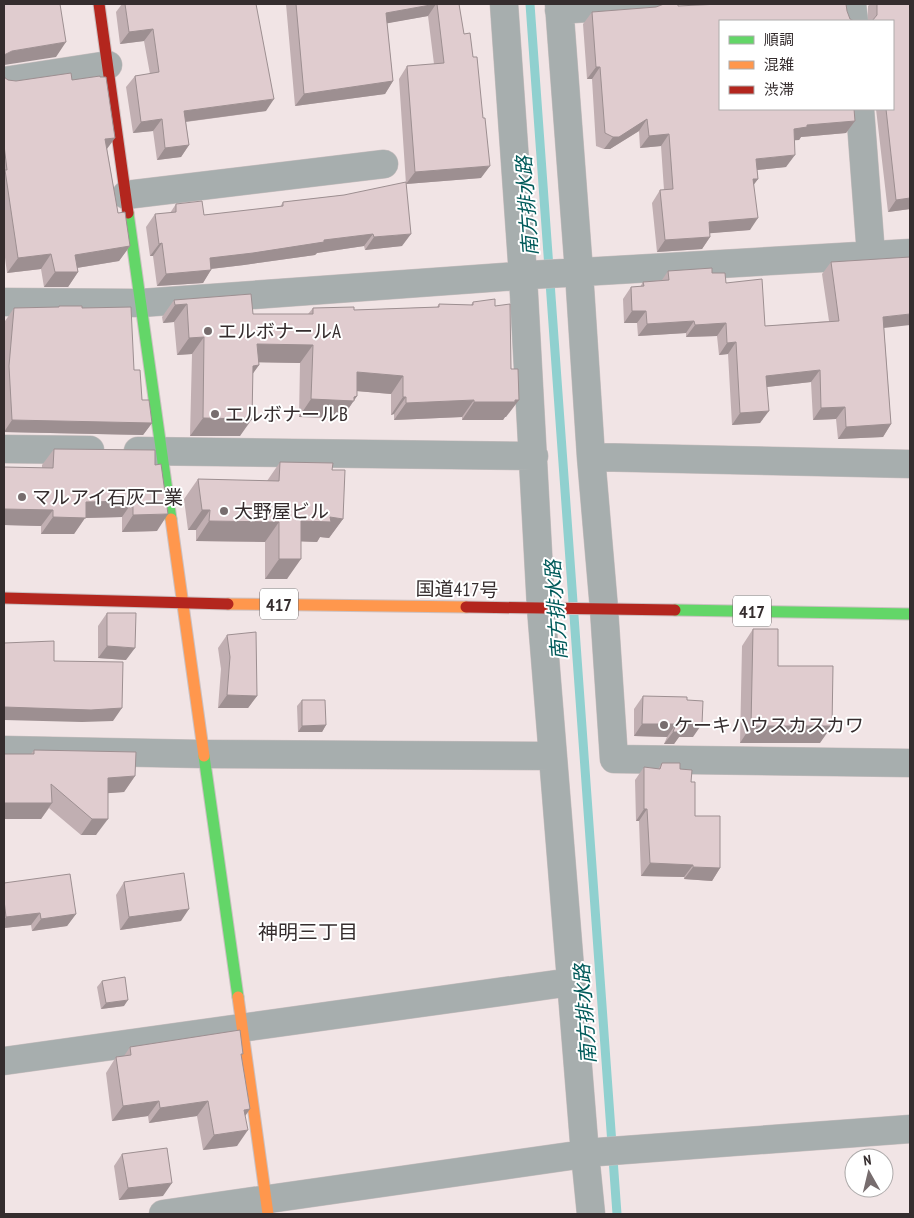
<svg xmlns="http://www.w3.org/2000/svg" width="914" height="1218" font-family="'PT Sans Narrow','Noto Sans JP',sans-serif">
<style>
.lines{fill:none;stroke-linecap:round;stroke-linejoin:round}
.stream{stroke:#90d0cf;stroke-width:9}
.street-casing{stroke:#cbc0c1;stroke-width:29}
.fast-casing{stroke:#cbc0c1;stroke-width:13}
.slow-casing{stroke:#cbc0c1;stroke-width:13}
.jam-casing{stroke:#cbc0c1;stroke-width:13}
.street{stroke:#a7aeae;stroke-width:28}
.fast{stroke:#63d668;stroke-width:11}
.slow{stroke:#ff974d;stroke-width:11}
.jam{stroke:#b3261e;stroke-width:11}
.wall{fill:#c1afb2}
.shaded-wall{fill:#9d8f91}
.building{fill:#e0cccf;stroke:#9d8f91}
.poi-dot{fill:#776d6e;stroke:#fff;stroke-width:2}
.labels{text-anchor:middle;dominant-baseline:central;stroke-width:4;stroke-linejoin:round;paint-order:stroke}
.shield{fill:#fff;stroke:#726c6d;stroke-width:1}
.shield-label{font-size:18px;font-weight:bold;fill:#352d2e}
.poi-label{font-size:19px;fill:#352d2e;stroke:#fff;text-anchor:start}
.street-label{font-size:19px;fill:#352d2e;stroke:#fff}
.water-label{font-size:20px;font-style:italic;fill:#005a5a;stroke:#fff}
.neighbourhood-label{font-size:20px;fill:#352d2e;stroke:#fff}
</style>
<rect width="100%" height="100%" fill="#f1e4e5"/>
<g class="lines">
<!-- stream -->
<path class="stream" d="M530 4 617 1214"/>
<defs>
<path id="street" d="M504 4 523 276 541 608 585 1154 591 1214
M559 4 579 272 591 457 604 609 614 759 910 763
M852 4 854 21
M559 10 646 4
M4 81 108 65
M860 109 871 255
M126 195 384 164
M4 302 141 303 530 275 910 253
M4 449 90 450
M138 451 534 456
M591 457 910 464
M4 750 202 754 553 756
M4 1061 571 982
M163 1214 598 1152 910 1129"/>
<path id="fast" d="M128 213 171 519
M675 610 910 614
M204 756 238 997"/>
<path id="slow" d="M171 519 204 756
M228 604 466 607
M238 997 268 1214"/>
<path id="jam" d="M99 4 128 213
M4 598 228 604
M466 607 675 610"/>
</defs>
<!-- street casing -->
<use href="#street" class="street-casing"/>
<!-- fast casing -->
<use href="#fast" class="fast-casing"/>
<!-- slow casing -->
<use href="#slow" class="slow-casing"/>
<!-- jam casing -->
<use href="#jam" class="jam-casing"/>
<!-- street -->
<use href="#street" class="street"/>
<!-- fast -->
<use href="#fast" class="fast"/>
<!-- slow -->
<use href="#slow" class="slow"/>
<!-- jam -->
<use href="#jam" class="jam"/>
</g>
<!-- wall -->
<path class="wall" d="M122 4H256L266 111 186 122 189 145 181 157 157 160 153 131 133 133 126 87 135 76 150 74 144 41 120 44 116 12Z
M286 4H459L481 178 406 184 399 79 407 66 434 64 428 16 387 23 393 81 385 94 295 106Z
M661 4H678V6L720 21 855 121 846 133 801 137 799 140H794L786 167 757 170 758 179 754 184 750 230 710 233V237L702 249 657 252 652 203 660 190H664L661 146 640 148 639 131 610 149H604L596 146 592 79H587L583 24 592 12 656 7 661 6Z
M870 4H910V209L888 212 876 109H893V21H868V6Z
M4 77 8 80 16 81 72 80 107 149 118 213 130 246 119 261 77 268 78 272 68 287H44L41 269 7 273 4 250Z
M344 195 402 246 365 250 364 246 317 253 315 255 244 265 211 269 203 283 157 286 153 256H150L146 227 155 214 170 213 176 204 204 215 280 207 283 202Z
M831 262 884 328 891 424 883 437 838 439 836 419 813 420 811 382 767 387 760 423 732 425 728 354 719 355 717 336 686 337V333L638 336 637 323H624L623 299 631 287H640L643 282 662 280 668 271 712 273 726 283 765 326 829 321 822 274Z
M174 300 253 314H308L313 308 354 310 437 307 439 304 471 305 473 302 506 417H505L503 420H462V417L394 420V414L391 415V394L357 391V396L342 418 299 417 300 363 258 362 259 365 253 373 240 436H190L192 354 177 355 174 322 163 323 162 317Z
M59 306 82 308 134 370 142 400 152 423 143 435 4 432V337L5 321 14 308 58 307Z
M54 449 155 465 157 531 122 532V517L85 518 74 534H41V526L4 525V467L42 468V465Z
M280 462 332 470 343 519 329 538 320 537 317 542 301 541 287 579H265V542L196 541V530H188L184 499 198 479 267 481Z
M107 613 126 660 98 658V626Z
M753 629 778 666 820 743H740L742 646Z
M227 635 257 696 248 708H218L221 669 218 648Z
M643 696 687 700 693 737H679L674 744H664L667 737 634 736V709Z
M302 700 326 725 322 732H298L297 706Z
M34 750 135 776 124 792 108 793 96 835H81L49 808 41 819H4V754H31Z
M662 763 680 769 691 782 695 816 720 868 712 881 684 879V877L641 876 639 821H636L635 780 644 767 658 769Z
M124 882 181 921 120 930 116 895Z
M4 883 76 914 67 926 32 931 31 925 4 928Z
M102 981 124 1006 101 1009 97 987Z
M130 1047 242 1056 245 1116 237 1146 203 1150 197 1116 149 1123 148 1116 112 1121 106 1073 116 1057 124 1056Z
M122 1154 163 1196 119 1200 114 1166Z"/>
<!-- shaded-wall -->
<path class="shaded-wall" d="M436 4 428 16 378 25 386 13Z
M153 29 144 41 120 44 129 32Z
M66 42 56 57 4 65V55L12 51Z
M596 67H600L592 79H587Z
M393 81 385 94 295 106 304 94Z
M274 99 266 111 176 123 184 111Z
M162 119 153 131 133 133 141 122Z
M647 119 639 131 610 149H604L613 137Z
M855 121 846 133 801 137 799 140 785 141 794 129 807 125Z
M669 134 661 146 640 148 649 136Z
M115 138 104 153 105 139Z
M189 145 181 157 157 160 165 148Z
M795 155 786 167 748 171 756 159Z
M490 166 481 178 406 184 415 172Z
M753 179H758L749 191Z
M910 198V209L888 212 896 200Z
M758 218 750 230 701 234 709 222Z
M373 234 364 246 317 253 315 255 244 265 201 270 210 258 324 240Z
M411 234 402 246 365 250 374 237Z
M710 237 702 249 657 252 665 240Z
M162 243 153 256H150L159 244Z
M130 246 119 261 64 270 75 255Z
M51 254 41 269 7 273 18 258Z
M211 270 203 283 157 286 166 274Z
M55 272H78L68 287H44Z
M187 304 174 322 163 323 175 305Z
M632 311H646L637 323H624Z
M910 314V325L875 329 883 317Z
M694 321 686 333 638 336 647 324Z
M726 323 717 336 686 337 695 325Z
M204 337 192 354 177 355 189 338Z
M736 342 728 354 719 355 727 343Z
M257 344 313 345 300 363 245 362Z
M259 365 246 383 253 366Z
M820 370 811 382 758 388 766 376Z
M357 372 403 376 391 394 344 390Z
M357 396 342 418 299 417 311 399Z
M403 397H406L394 414 391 415Z
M474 400 462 417 394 420 406 403Z
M519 400 506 417H505L503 420H462L474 402Z
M845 407 836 419 813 420 821 408Z
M769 411 760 423 732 425 740 413Z
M203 418 252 419 240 436H190Z
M12 420 152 423 143 435 4 432Z
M891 424 883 437 838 439 846 427Z
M133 501 122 517 85 518 74 534H41L53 517 86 502Z
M4 509 53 510 41 526 4 525Z
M202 510H210L196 530H188Z
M168 514 157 531 122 532 133 515Z
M330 517 343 519 329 538 320 537 317 542 287 541 301 521Z
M209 521 279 522 265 542 196 541Z
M279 559H301L287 579H265Z
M107 646 135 648 126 660 98 658Z
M227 695 257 696 248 708H218Z
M4 707 122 708 113 721 82 722 4 720Z
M642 724H676L667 737 634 736Z
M680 724H702L693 737H679L674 744H664L673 732Z
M326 725 322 732H298L302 726Z
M751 726H832L820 743H740Z
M135 776 124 792 97 794 108 778Z
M4 803H52L41 819H4Z
M644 809H647L639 821H636Z
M92 819H108L96 835H81Z
M650 863 693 865 684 877 641 876Z
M693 867 720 868 712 881 684 879Z
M189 909 181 921 120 930 129 917Z
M40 913 31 925 4 928V920L6 917Z
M76 914 67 926 32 931 41 919Z
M128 1000 124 1006 101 1009 106 1003Z
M159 1101 148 1116 112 1121 123 1106Z
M208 1101 197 1116 149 1123 160 1108Z
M250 1109 239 1125 244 1110Z
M248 1130 237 1146 203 1150 214 1135Z
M172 1183 163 1196 119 1200 128 1188Z"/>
<!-- building -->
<path class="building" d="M4 4H60L66 42 12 51 4 55Z
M125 4H256L274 99 184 111 189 145 165 148 162 119 141 122 135 76 159 72 153 29 129 32Z
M296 4H436L386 13 393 81 304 94Z
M437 4H459L464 34 470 33 473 57H477L483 118H485L490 166 415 172 407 66 444 63Z
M664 4H678V6L720 4H846L847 11 850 19 854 21H720V109H854L855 121 807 125V127L794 129 795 155 756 159 758 179H753L758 218 709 222 710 237 665 240 660 190 673 189 669 134 649 136 647 119 619 137H613L605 133 600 67H596L592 12 656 7Z
M877 4H910V198L896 200 886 109H893V21H872L877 15Z
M71 73 72 80 100 76V77H106L115 138 105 139 118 213 125 212 130 246 75 255 78 272H55L51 254 18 258 5 170H7L4 145V77L8 80 16 81Z
M406 182 411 234 374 237 373 234 324 240V242L253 253 210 258 211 270 166 274 162 243 159 244 155 214 176 212V204L202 201 204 215 283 206V202L344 195Z
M910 257V314L883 317 891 424 846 427 845 407 821 408 820 370 766 376 769 411 740 413 736 342 727 343 726 323 695 325 694 321 647 324 646 311H632L631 287 644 286 643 282 669 280 668 271 712 268V273H725L726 283 762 279 765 326 839 321 831 262Z
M251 294 253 314H313V308L354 307V310L439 307V304L473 305V302L495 299V306L510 304 511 369H518L519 400H515V402H474V400L406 403V397H403V376L357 372V396L354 397V401L311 399 313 345 257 344 259 365 253 366 252 419 203 418 204 337 189 338 187 304 175 305 174 300Z
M59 306H82V308L131 307 134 370H140L142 400H149L152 423 12 420 9 366 14 308 59 307Z
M54 449 155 450V465L161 464 168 514 133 515V501L86 502V518L53 517V510L4 509V467L53 468Z
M280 462 333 463 332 470H345L343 519 330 517 331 522 301 521V559H279V522L209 521 210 510H202L198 479 279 481Z
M107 613H136L135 648 107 646Z
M753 629H778V666H833L832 726H751Z
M256 632 257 696 227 695 230 657 227 635Z
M54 641V661L123 662 122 708 91 710 4 707V643Z
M643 696 687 697V700L703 701 702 724H680L683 725 682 732H673L676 724H642Z
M302 700H325L326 725 302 726Z
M34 750 136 752 135 776 108 778V819H92L51 784 52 803H4V754H34Z
M662 763H680V769L692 770 691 782H695V816H720V868L693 867V865L650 863 647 809H644V767L660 769Z
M184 873 189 909 129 917 124 882Z
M70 874 76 914 41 919 40 913 6 917 4 900V883Z
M125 977 128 1000 106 1003 102 981Z
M240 1030 243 1054H241L250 1109 244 1110 248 1130 214 1135 208 1101 160 1108 159 1101 123 1106 116 1057 131 1055 130 1047Z
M167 1148 172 1183 128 1188 122 1154Z"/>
<!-- markers -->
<g class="poi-dot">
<circle cx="208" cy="331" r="5"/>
<circle cx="215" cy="414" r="5"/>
<circle cx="22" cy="497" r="5"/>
<circle cx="224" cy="511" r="5"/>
<circle cx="664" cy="725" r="5"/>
</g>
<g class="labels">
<!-- shield labels -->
<g class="shield">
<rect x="260" y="588.5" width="38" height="31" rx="4"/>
<rect x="733" y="595.5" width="38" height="31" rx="4"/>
</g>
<g class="shield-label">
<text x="279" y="604">417</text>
<text x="752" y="611">417</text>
</g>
<!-- poi labels -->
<g class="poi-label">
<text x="218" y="331">エルボナールA</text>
<text x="225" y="414">エルボナールB</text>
<text x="32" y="497">マルアイ石灰工業</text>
<text x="234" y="511">大野屋ビル</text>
<text x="674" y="725">ケーキハウスカスカワ</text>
</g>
<!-- street labels -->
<g class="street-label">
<text transform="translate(457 589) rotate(1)">国道417号</text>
</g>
<!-- water labels -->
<g class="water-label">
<text transform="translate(527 206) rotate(-94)">南方排水路</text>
<text transform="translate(556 610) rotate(-94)">南方排水路</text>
<text transform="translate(585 1014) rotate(-94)">南方排水路</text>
</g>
<!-- neighbourhood labels -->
<g class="neighbourhood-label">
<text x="308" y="932">神明三丁目</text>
</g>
</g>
<!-- border -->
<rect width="914" height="1218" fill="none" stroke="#352d2e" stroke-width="10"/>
<!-- legend -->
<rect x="719" y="20" width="175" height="90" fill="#ffffff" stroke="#aeabab"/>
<rect x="729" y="36" width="25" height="8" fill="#63d668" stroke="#aeabab"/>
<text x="764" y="45" font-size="15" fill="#352d2e">順調</text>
<rect x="729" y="61" width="25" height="8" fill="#ff974d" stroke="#aeabab"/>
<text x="764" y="70" font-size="15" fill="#352d2e">混雑</text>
<rect x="729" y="86" width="25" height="8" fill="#b3261e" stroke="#aeabab"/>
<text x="764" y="95" font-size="15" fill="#352d2e">渋滞</text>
<!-- north arrow -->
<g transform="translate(869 1173) rotate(352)"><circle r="24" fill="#ffffff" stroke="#aeabab"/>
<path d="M0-4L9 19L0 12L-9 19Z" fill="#776d6e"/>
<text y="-8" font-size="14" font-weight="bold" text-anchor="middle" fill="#352d2e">N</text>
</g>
</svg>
